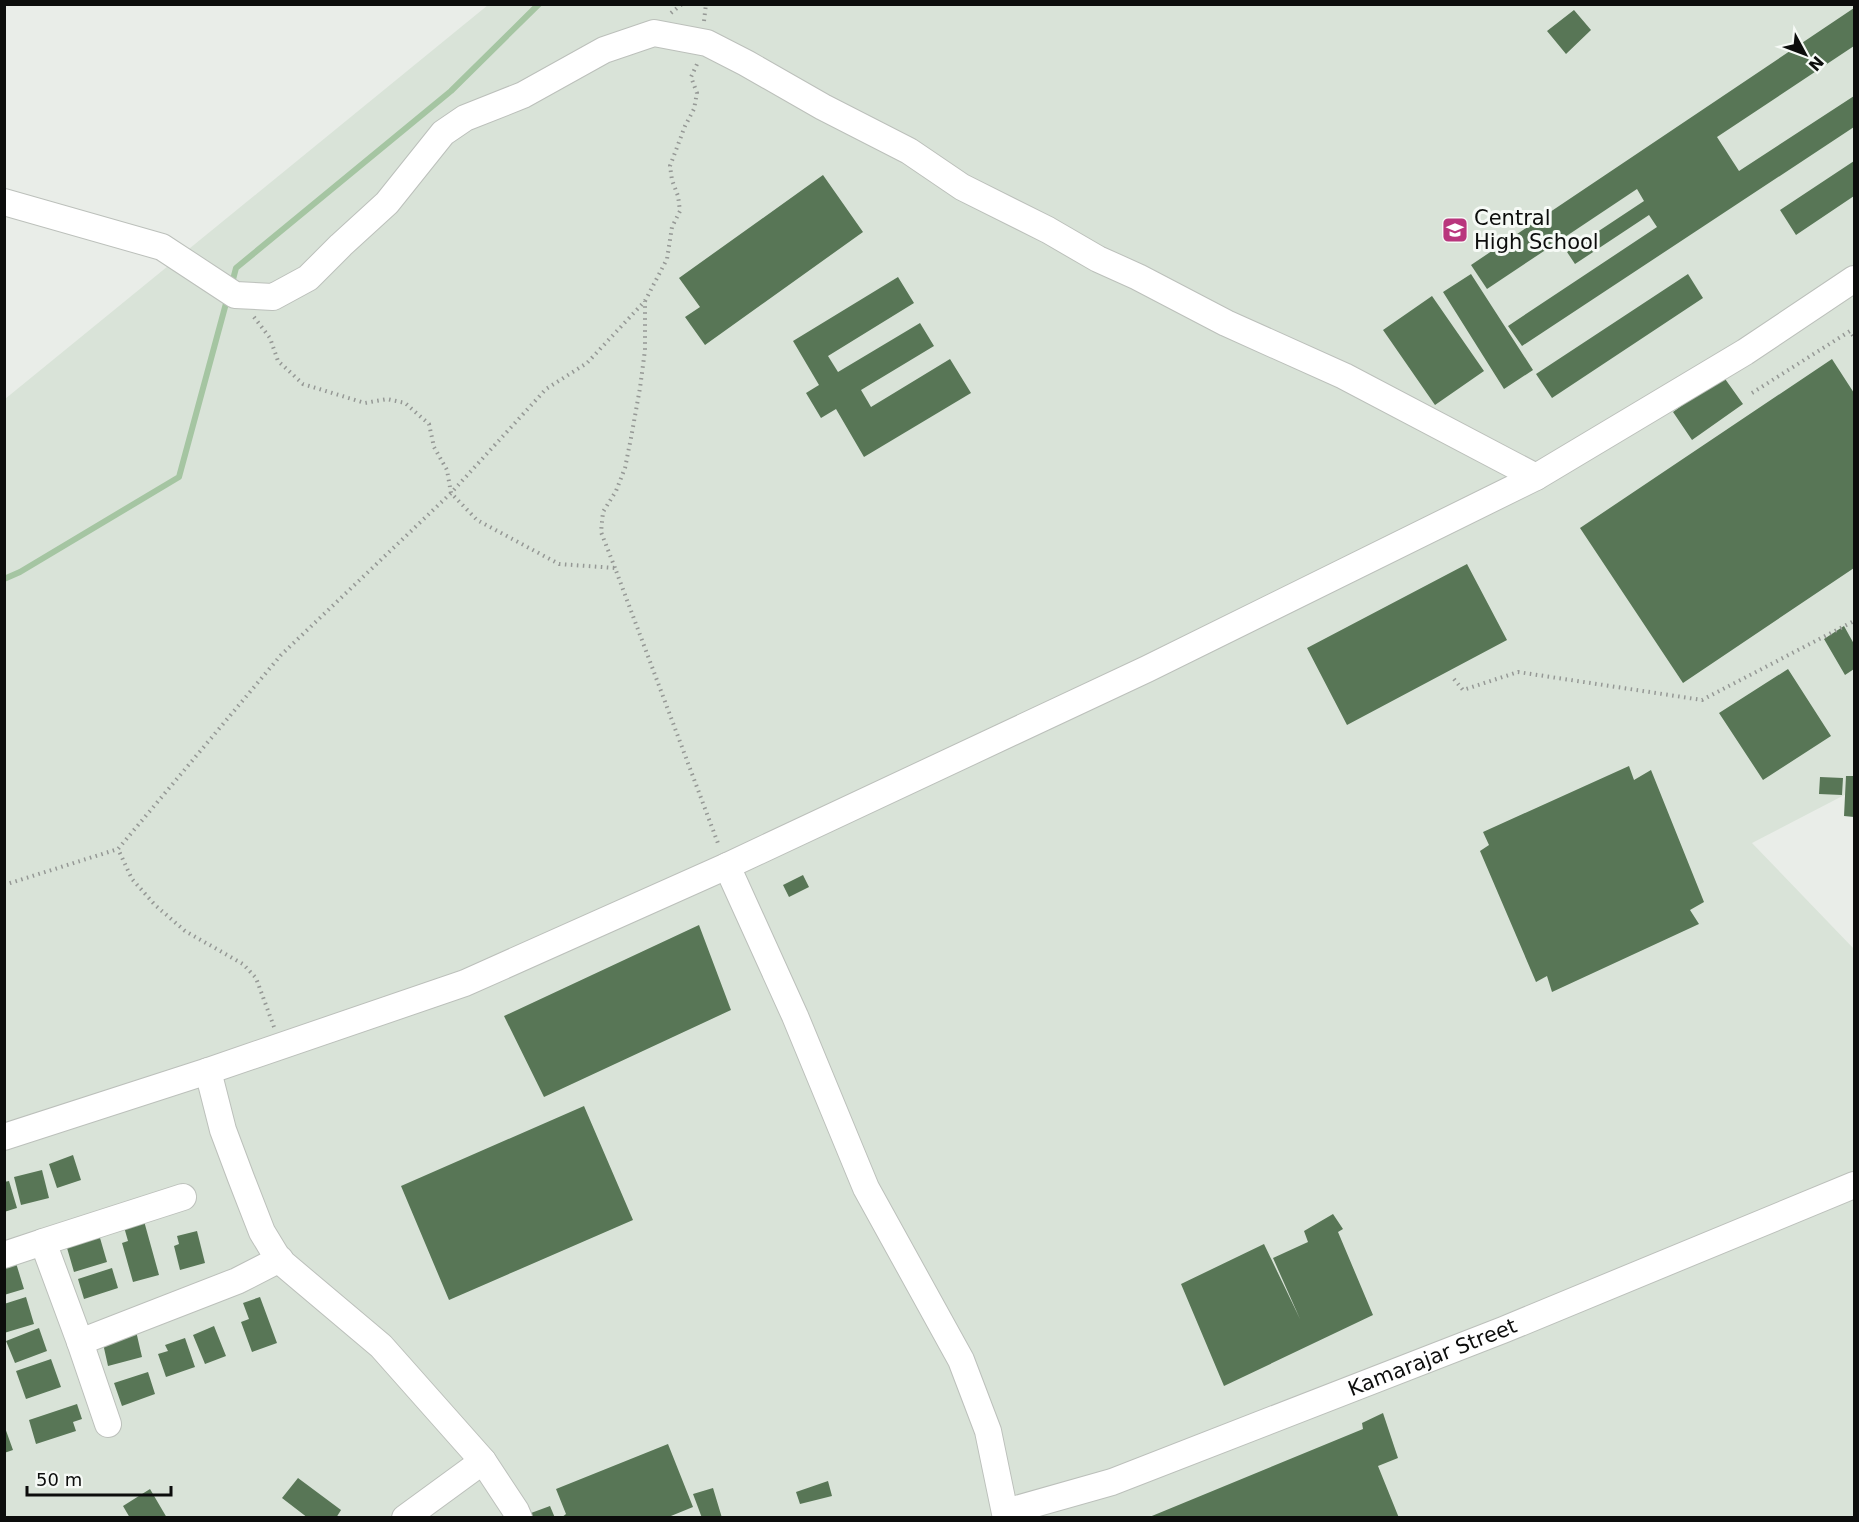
<svg xmlns="http://www.w3.org/2000/svg" width="1859" height="1522" font-family="'DejaVu Sans',sans-serif">
<style>
.built{fill:#d9e3d8}
.lines{fill:none;stroke-linecap:round;stroke-linejoin:round}
.stream{stroke:#a5c5a2;stroke-width:6}
.building{fill:#587656}
.minor-casing{stroke:#bcc0bb;stroke-width:28}
.path{stroke:#959895;stroke-width:4;stroke-dasharray:1.5 4.5;stroke-linecap:butt}
.minor{stroke:#fff;stroke-width:26}
.labels{text-anchor:middle;dominant-baseline:central;stroke-width:6;stroke-linejoin:round;paint-order:stroke}
.poi-label{font-size:21px;fill:#0c0d0c;stroke:#f6faf6;text-anchor:start}
.street-label{font-size:21px;fill:#0c0d0c;stroke:#f6faf6}
</style>
<rect width="100%" height="100%" fill="#e9ede8"/>
<!-- built -->
<path class="built" d="M488 5H1854V790L1752 843 1854 949V1517L5 1518V399Z"/>
<g class="lines">
<!-- stream -->
<path class="stream" d="M231 287 236 268 451 91 539 4
M4 579 20 572 179 477 228 296"/>
</g>
<!-- building -->
<path class="building" d="M1854 8V46L1717 137 1739 171 1854 96V127L1522 346 1508 326 1657 227 1649 215 1575 264 1567 252 1644 201 1637 189 1487 289 1471 265Z
M1574 10 1591 30 1566 54 1547 31Z
M1854 161V196L1796 235 1780 210Z
M823 175 863 232 705 345 685 317 700 307 679 278Z
M1471 274 1533 370 1504 389 1443 292Z
M1688 274 1703 298 1552 398 1536 374Z
M898 277 914 303 828 356 838 372 920 323 934 346 861 390 871 407 950 359 971 393 864 457 836 409 821 418 806 393 819 385 793 341Z
M1432 296 1484 371 1435 405 1383 330Z
M1832 359 1854 393V568L1683 683 1580 528Z
M1723 376 1743 404 1692 440 1673 412Z
M1467 564 1507 640 1347 725 1307 648Z
M1844 626 1854 644V669L1845 675 1824 639Z
M1788 669 1831 736 1763 780 1719 713Z
M1629 766 1634 780 1651 770 1704 902 1690 910 1699 924 1552 992 1547 976 1536 982 1480 851 1489 845 1483 832Z
M1846 776H1854V817L1844 816Z
M1820 777 1843 778 1842 795 1819 794Z
M803 875 809 887 789 897 783 885Z
M699 925 731 1010 544 1097 504 1016Z
M584 1106 633 1220 449 1300 401 1186Z
M73 1155 81 1180 57 1188 49 1164Z
M42 1170 49 1198 21 1205 14 1177Z
M9 1181 17 1208 4 1212V1182Z
M1333 1214 1343 1229 1338 1232 1373 1315 1224 1386 1181 1284 1264 1244 1300 1319 1273 1258 1308 1242 1304 1231Z
M144 1221 159 1275 133 1282 122 1243 128 1241 124 1227Z
M98 1231 107 1262 74 1272 65 1241Z
M197 1231 205 1263 180 1270 174 1246 179 1244 177 1236Z
M16 1263 24 1289 4 1295V1267Z
M112 1268 118 1288 84 1299 78 1279Z
M26 1297 34 1324 4 1333V1304Z
M260 1297 277 1343 252 1352 241 1322 249 1319 243 1303Z
M214 1326 226 1356 205 1364 193 1335Z
M39 1328 47 1351 15 1363 6 1341Z
M136 1331 142 1357 108 1366 102 1339Z
M185 1338 195 1367 166 1377 158 1354 168 1351 165 1345Z
M51 1359 61 1387 26 1399 16 1371Z
M148 1372 155 1394 122 1406 114 1383Z
M77 1404 82 1419 73 1422 76 1431 36 1444 29 1420Z
M1383 1413 1398 1458 1378 1466 1399 1518H1147L1363 1429 1362 1423Z
M4 1425 13 1450 4 1453Z
M668 1444 693 1507 666 1518H561L566 1514 556 1489Z
M298 1478 341 1510 336 1518H308L282 1498Z
M828 1481 832 1496 800 1504 796 1492Z
M713 1488 722 1518H702L693 1494Z
M150 1489 167 1518H130L123 1506Z
M550 1506 555 1518H533L531 1513Z"/>
<g class="lines">
<defs>
<g id="minor">
<path d="M4 202 162 247 235 295 273 297 308 278 341 245 387 203 443 133 465 118 523 95 604 50 654 33 707 43 746 63 823 107 909 151 962 187 1048 230 1098 259 1138 277 1226 323 1344 376 1536 477"/>
<path d="M727 866 795 1016 866 1188 961 1360 988 1431 1006 1518"/>
<path d="M208 1071 223 1130 241 1178 262 1232 279 1260 381 1346 483 1461 516 1511 519 1518"/>
<path d="M4 1137 208 1071 465 983 727 866 1147 669 1536 477 1745 352 1854 279"/>
<path d="M43 1242 183 1197"/>
<path d="M4 1255 43 1242 80 1342 237 1281 280 1259"/>
<path d="M80 1342 108 1424"/>
<path id="s1" d="M1006 1512 1112 1482 1503 1330 1854 1185"/>
<path d="M405 1518 483 1461"/>
</g>
</defs>
<!-- minor casing -->
<use href="#minor" class="minor-casing"/>
<!-- path -->
<path class="path" d="M671 13 682 4
M704 21 706 4
M254 317 270 338 278 361 303 384 365 403 387 399 405 403 429 424 434 447 447 470 451 493 477 520 559 564 615 568 719 846
M1752 393 1850 331 1854 337
M615 568 601 532 603 512 616 491 625 468 631 438 640 388 645 350V301
M1454 679 1463 690 1518 672 1702 700 1854 621
M4 885 118 849
M274 1027 256 978 243 964 185 931 155 905 132 879 118 849 281 655 451 493 546 389 587 363 645 301 667 259 672 227 680 211 678 196 672 180 670 166 685 126 694 109 697 93 691 77 698 62"/>
<!-- minor -->
<use href="#minor" class="minor"/>
</g>
<!-- icons -->
<defs>
<symbol id="school-square" viewBox="-11 -11 22 22"><rect x="-9" y="-9" width="18" height="18" rx="4" fill="#b9367d" stroke="#f6faf6"/><path d="M0-5L7-2L0 1L-7-2ZM-4 1L0 2.5L4 1V4Q0 6-4 4Z" fill="#fff"/></symbol>
</defs>
<g fill-rule="evenodd">
<use href="#school-square" x="1440" y="215" width="30" height="30"/>
</g>
<g class="labels">
<!-- poi labels -->
<g class="poi-label">
<text x="1474" y="218">Central<tspan x="1474" dy="24">High School</tspan></text>
</g>
<!-- street labels -->
<g class="street-label">
<text stroke="none"><textPath href="#s1" startOffset="454">Kamarajar Street</textPath></text>
</g>
</g>
<!-- border -->
<rect width="1859" height="1522" fill="none" stroke="#0c0d0c" stroke-width="12"/>
<!-- north arrow -->
<g transform="translate(1805 54) rotate(131)" stroke="#f6faf6" stroke-width="4.5" paint-order="stroke">
<path d="M0-4.5L10 22L0 15L-10 22Z" fill="#0c0d0c"/>
<text y="-9" font-size="16" font-weight="bold" text-anchor="middle" fill="#0c0d0c">N</text>
</g>
<!-- scale -->
<path d="M27 1486v9h144v-9" fill="none" stroke="#0c0d0c" stroke-width="3"/>
<text x="36" y="1486" font-size="18" fill="#0c0d0c" stroke="#f6faf6" stroke-width="4.5" paint-order="stroke">50 m</text>
</svg>
